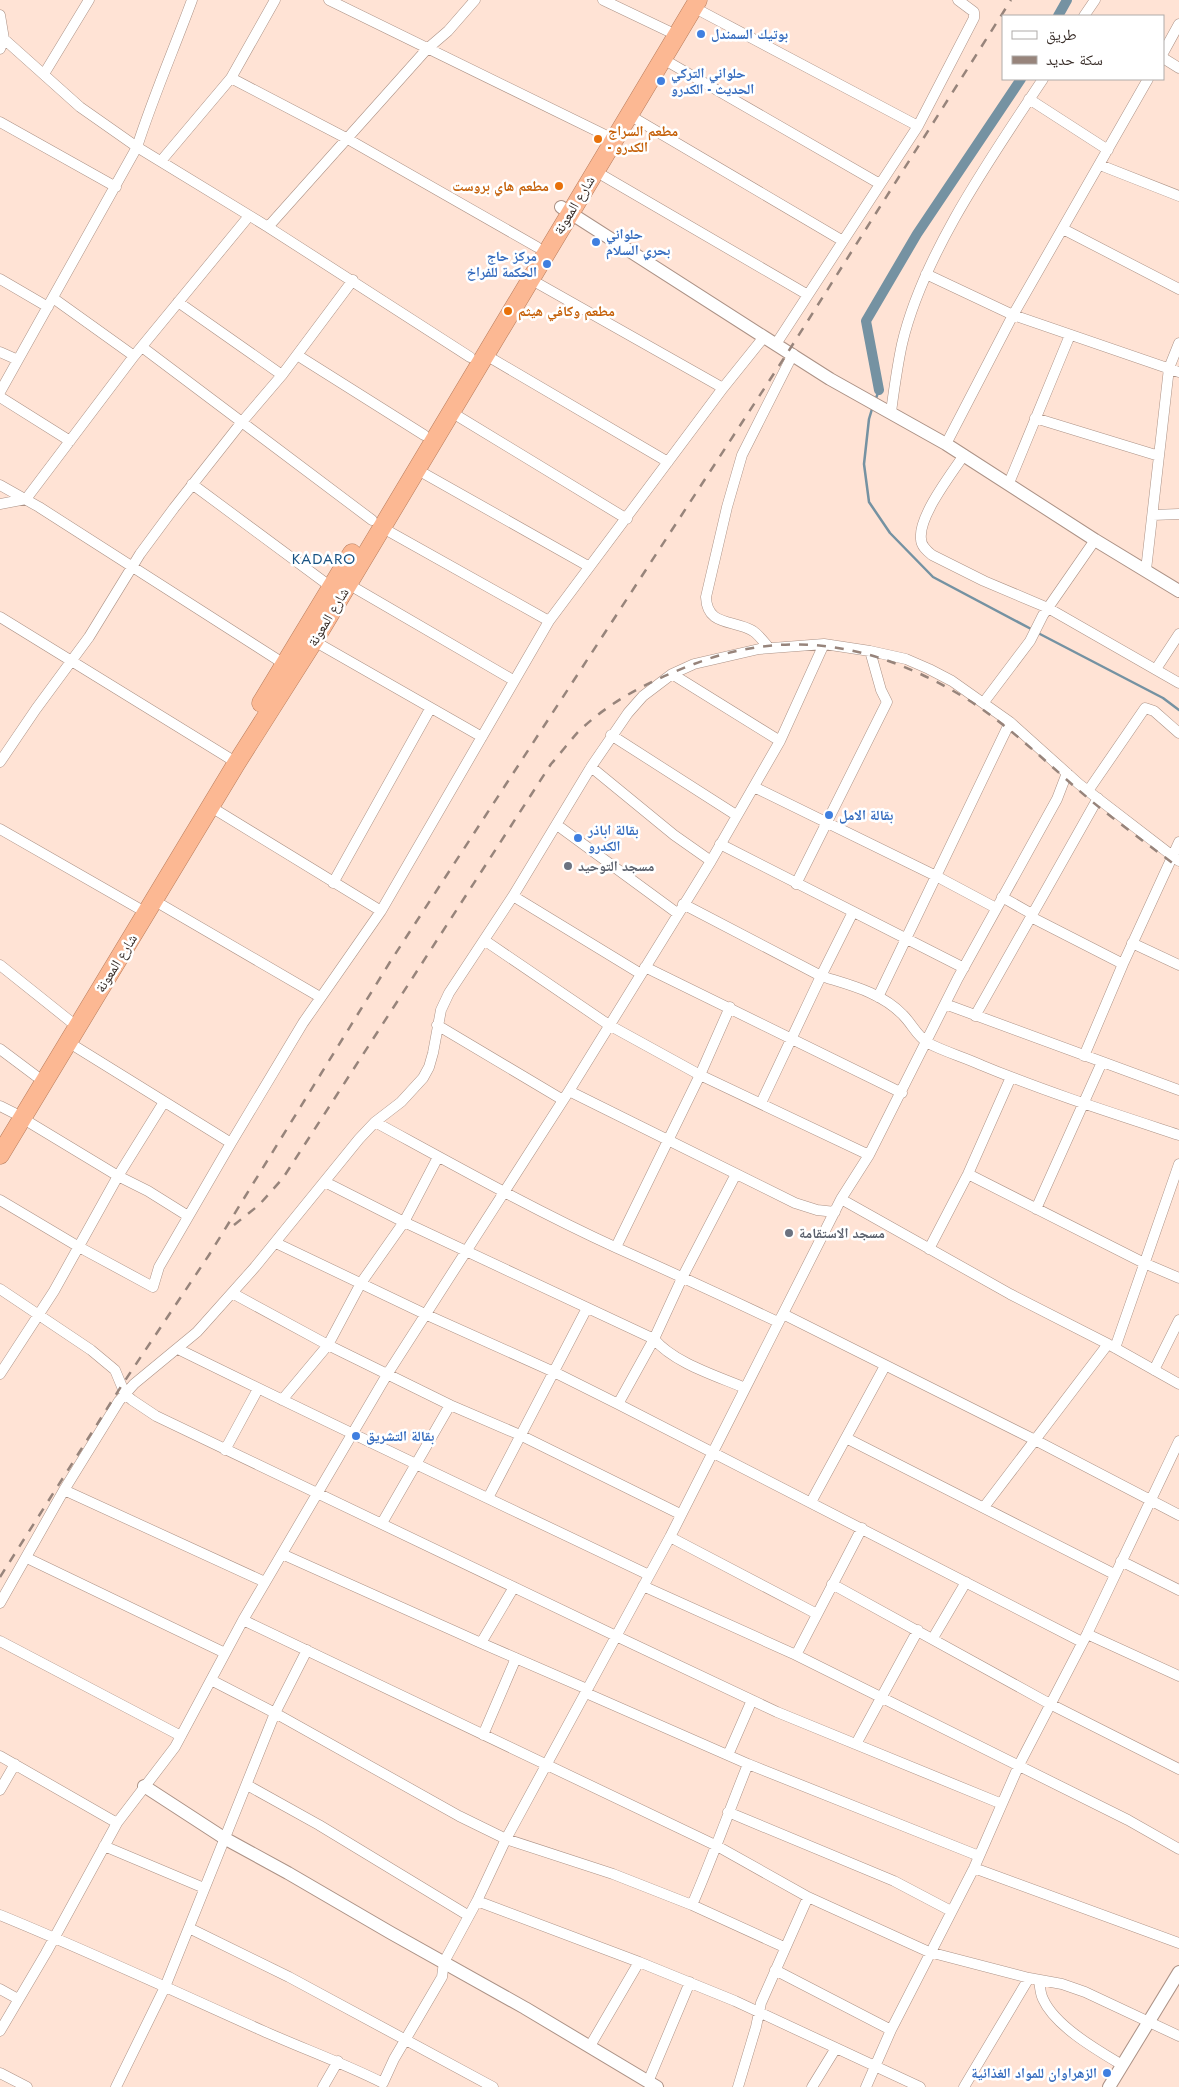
<svg xmlns="http://www.w3.org/2000/svg" width="1179" height="2087" font-family="Jost,'Noto Naskh Arabic',sans-serif">
<style>
.lines{fill:none;stroke-linecap:round;stroke-linejoin:round}
.stream{stroke:#7592a2;stroke-width:2.5}
.canal{stroke:#7592a2;stroke-width:10}
.minor-casing{stroke:#ac9286;stroke-width:11}
.tertiary-casing{stroke:#ac9286;stroke-width:14}
.trunk-casing{stroke:#b77c5c;stroke-width:19}
.minor{stroke:#fff;stroke-width:10}
.tertiary{stroke:#fff;stroke-width:12}
.trunk{stroke:#fcb893;stroke-width:18}
.rail{stroke:#97847b;stroke-width:2.5;stroke-dasharray:9 9;stroke-linecap:butt}
.shop-dot{fill:#3f7fe0;stroke:#fff;stroke-width:2}
.food-dot{fill:#e8710a;stroke:#fff;stroke-width:2}
.worship-dot{fill:#6b7280;stroke:#fff;stroke-width:2}
.labels{text-anchor:middle;dominant-baseline:central;stroke-width:5;stroke-linejoin:round;paint-order:stroke}
.shop-label{font-size:14px;font-weight:bold;fill:#366cbe;stroke:#fff;text-anchor:start}
.food-label{font-size:14px;font-weight:bold;fill:#c56008;stroke:#fff;text-anchor:start}
.street-label{font-size:14px;fill:#382d28;stroke:#fff}
.worship-label{font-size:14px;font-weight:bold;fill:#5b616d;stroke:#fff;text-anchor:start}
.neighbourhood-label{font-size:15px;letter-spacing:1px;fill:#185384;stroke:#fff}
</style>
<rect width="100%" height="100%" fill="#ffe3d5"/>
<g class="lines">
<!-- stream -->
<path class="stream" d="M875 401 879 390
M872 409 869 419 864 464 869 502 890 533 933 577 1033 630
M1038 633 1163 698 1179 710"/>
<!-- canal -->
<path class="canal" d="M1058 16 1067 0
M879 390 866 321 917 234 1021 79"/>
<defs>
<path id="minor" d="M329 0 605 135
M603 0 668 31
M693 7 918 126
M0 15 4 39 0 49
M1084 16 1095 0
M4 39 80 107 137 147 268 227 470 357
M1163 53 1179 24
M1163 58 1179 68
M663 59 880 184
M44 74 89 0
M231 78 346 138 537 247
M1029 99 1108 150
M629 115 843 241
M0 122 116 187
M161 161 231 78 275 0
M1100 165 1179 196
M595 171 808 295
M268 227 427 49 448 31 475 0
M1063 229 1179 289
M926 274 1013 315 1179 372
M0 279 48 307
M530 279 723 388
M53 298 134 356
M178 302 282 375
M776 344 918 126 974 18V12L958 0
M142 347 372 520
M0 352 18 360
M484 354 668 462
M297 355 424 435
M0 392 137 147C153 97 174 49 192 0
M0 397 70 441
M451 412 627 519
M891 412C894 390 897 367 902 344 923 254 992 156 1043 79
M1035 418 1159 456
M946 444 1013 315 1148 79
M964 455C951 474 918 517 921 539 921 546 927 551 932 555L984 581 1048 608 1179 683
M416 469 588 566
M1009 483 1070 335
M192 484 331 587
M0 485 39 507 289 667
M0 504 26 499 134 356 249 216
M1153 515 1179 514
M381 527 549 621
M1146 570 1169 368 1179 343
M348 584 513 680
M0 617 229 758
M314 641 482 737
M769 648C764 642 759 635 753 631 734 619 707 627 706 597L727 507 742 455 793 354
M1156 669 1179 634
M672 674 780 741
M984 702 1030 641 1043 615 1095 540
M611 735 736 815
M0 762 36 709 89 637 140 554 174 508 241 423 282 375 353 280
M591 767 674 835 711 861
M754 787 936 876 996 908
M1088 791 1145 708 1154 711 1179 733
M211 807 381 911
M557 825 677 913
M0 829 138 908
M720 844 964 968
M333 883 430 709
M796 884 887 702 881 690 870 651
M513 896 641 974
M1002 897 1032 914
M155 901 320 997
M683 904 821 976 853 912
M1031 917 1123 964
M484 940 609 1025 700 1075 869 1155
M1132 943 1179 965
M0 965 70 1021
M645 967 902 1093
M878 997 1010 722
M945 1004 1179 1090
M975 1016 1098 798
M437 1025 563 1100
M68 1042 231 1143
M0 1049 36 1076
M1084 1056 1123 964 1179 842
M569 1091 795 1203 817 1210 835 1212
M761 1103 821 976C849 985 881 992 903 1015 912 1024 917 1036 928 1043 945 1052 964 1057 981 1065 1046 1092 1112 1113 1179 1135
M0 1106 14 1113
M22 1118 118 1176 148 1191 188 1216
M375 1122C454 1165 534 1210 617 1248 671 1272 725 1297 778 1322
M968 1174 1144 1263 1179 1278
M325 1182 404 1222 654 1339C674 1363 717 1376 745 1388
M841 1199 1010 1294 1108 1344 1179 1384
M0 1200 79 1247 153 1287 159 1267 231 1143 303 1023 381 911 549 621 723 388 764 337
M1036 1209 1102 1062
M276 1243 427 1315 554 1372 618 1404 1082 1642
M616 1247 700 1075 730 1007
M929 1249 968 1174 1011 1077
M0 1289 91 1350 115 1370 125 1394 132 1400 156 1416 616 1636 777 1712 1002 1804
M232 1293 328 1345 450 1405 520 1435 680 1514
M783 1314 1035 1440 1179 1515
M1115 1348 1179 1164
M178 1349C334 1426 492 1500 649 1575
M1154 1370 1179 1320
M0 1374 54 1291 118 1176 164 1102
M282 1400 328 1345 361 1283 404 1222 438 1157
M618 1404 654 1339 683 1276 736 1174
M846 1438 1114 1574
M225 1450 258 1389
M64 1490 265 1582
M488 1498 587 1308
M811 1502 885 1366
M984 1507 1108 1344
M382 1523 450 1405
M670 1537 817 1614
M282 1554 481 1643 587 1689
M27 1558 225 1653
M1121 1561 1179 1590
M832 1584 1050 1704 1179 1769
M643 1586 796 1655 1128 1820 1179 1849
M0 1603 64 1490 119 1401 134 1384 197 1332 255 1267 359 1139 375 1122 401 1102 423 1078 429 1067 433 1053 441 1010 449 993 513 896 591 767 628 713 643 696 672 674 694 664 759 649 824 644 870 651 906 659 929 669 952 681 1010 722 1079 784 1179 861
M243 1620 717 1846 808 1897 929 1952 1029 1978 1062 1984 1085 1992 1179 2036
M1087 1634 1179 1676
M933 1638 966 1582
M0 1641 181 1736
M481 1643 514 1587
M796 1655 862 1528
M211 1680 275 1713 459 1816 506 1839 613 1874 692 1905 784 1947
M586 1693 748 1764 979 1856
M483 1735 516 1658
M856 1744 918 1630
M728 1755 752 1700
M0 1756 117 1823
M247 1785 319 1825 469 1916
M0 1790 15 1764
M728 1812 894 1881 951 1911
M104 1846 204 1888
M974 1868 1179 1943
M477 1901 639 1962 735 2001 920 2087
M692 1905C712 1859 729 1811 748 1764
M0 1915C88 1951 174 1991 261 2030 301 2048 343 2063 383 2083L394 2059 442 1977 444 1962 477 1901 506 1839 670 1537 841 1199 869 1155 958 978 1057 799 1067 773
M189 1928 289 1977 493 2087
M775 1970 891 2030
M1039 1980C1040 1986 1040 1993 1043 1999 1055 2026 1097 2050 1122 2065
M0 1989 18 1999
M0 2031 46 1953 117 1823 175 1747 243 1620 388 1373 569 1091 711 861 780 741 824 644
M590 2046 639 1962
M0 2073 27 2087
M648 2082 690 1982
M116 2087 165 1987 275 1713 307 1650
M323 2087 338 2061
M738 2087 756 2027 761 2003 808 1897
M812 2087 836 2048
M866 2087 891 2030 974 1868 1019 1765 1087 1634 1179 1441
M964 2087 1029 1978"/>
<path id="tertiary" d="M561 207 764 337 830 379 946 444 1095 540 1179 591
M144 1786 224 1838 288 1873 391 1933 525 2008 657 2087
M1109 2087 1179 1972"/>
<path id="trunk" d="M261 703 352 553
M0 1155 236 764 314 641 698 0"/>
</defs>
<!-- minor casing -->
<use href="#minor" class="minor-casing"/>
<!-- tertiary casing -->
<use href="#tertiary" class="tertiary-casing"/>
<!-- trunk casing -->
<use href="#trunk" class="trunk-casing"/>
<!-- minor -->
<use href="#minor" class="minor"/>
<!-- tertiary -->
<use href="#tertiary" class="tertiary"/>
<!-- trunk -->
<use href="#trunk" class="trunk"/>
<!-- rail -->
<path class="rail" d="M234 1225 259 1205 283 1178 551 764C560 754 569 742 578 732 611 700 652 680 694 664 793 626 882 646 970 701 1012 728 1051 767 1089 799 1118 823 1149 845 1179 868
M0 1577 122 1385 209 1255 390 962 788 352 1011 0"/>
</g>
<!-- markers -->
<g class="shop-dot">
<circle cx="701" cy="34" r="5"/>
<circle cx="661" cy="81" r="5"/>
<circle cx="596" cy="242" r="5"/>
<circle cx="547" cy="264" r="5"/>
<circle cx="829" cy="815" r="5"/>
<circle cx="578" cy="838" r="5"/>
<circle cx="356" cy="1436" r="5"/>
<circle cx="1107" cy="2073" r="5"/>
</g>
<g class="food-dot">
<circle cx="598" cy="139" r="5"/>
<circle cx="559" cy="186" r="5"/>
<circle cx="508" cy="311" r="5"/>
</g>
<g class="worship-dot">
<circle cx="568" cy="866" r="5"/>
<circle cx="789" cy="1233" r="5"/>
</g>
<g class="labels">
<!-- shop labels -->
<g class="shop-label">
<text x="711" y="34">بوتيك السمندل</text>
<text x="671" y="73">حلواني التركي<tspan x="671" dy="16">الحديث - الكدرو</tspan></text>
<text x="606" y="234">حلواني<tspan x="606" dy="16">بحري السلام</tspan></text>
<text x="537" y="256" text-anchor="end">مركز حاج<tspan x="537" dy="16">الحكمة للفراخ</tspan></text>
<text x="839" y="815">بقالة الامل</text>
<text x="588" y="830">بقالة اباذر<tspan x="588" dy="16">الكدرو</tspan></text>
<text x="366" y="1436">بقالة التشريق</text>
<text x="1097" y="2073" text-anchor="end">الزهراوان للمواد الغذائية</text>
</g>
<!-- food labels -->
<g class="food-label">
<text x="608" y="131">مطعم السراج<tspan x="608" dy="16">- الكدرو</tspan></text>
<text x="549" y="186" text-anchor="end">مطعم هاي بروست</text>
<text x="518" y="311">مطعم وكافي هيثم</text>
</g>
<!-- street labels -->
<g class="street-label">
<text transform="translate(574 205) rotate(-59)">شارع المعونة</text>
<text transform="translate(328 617) rotate(-59)">شارع المعونة</text>
<text transform="translate(116 963) rotate(-58)">شارع المعونة</text>
</g>
<!-- worship labels -->
<g class="worship-label">
<text x="578" y="866">مسجد التوحيد</text>
<text x="799" y="1233">مسجد الاستقامة</text>
</g>
<!-- neighbourhood labels -->
<g class="neighbourhood-label">
<text x="324" y="559">KADARO</text>
</g>
</g>
<!-- legend -->
<rect x="1002" y="15" width="162" height="65" fill="#ffffff" stroke="#afaba9"/>
<rect x="1012" y="31" width="25" height="8" fill="#ffffff" stroke="#afaba9"/>
<text x="1046" y="40" font-size="15" fill="#382d28">طريق</text>
<rect x="1012" y="56" width="25" height="8" fill="#97847b" stroke="#afaba9"/>
<text x="1046" y="65" font-size="15" fill="#382d28">سكة حديد</text>
</svg>
